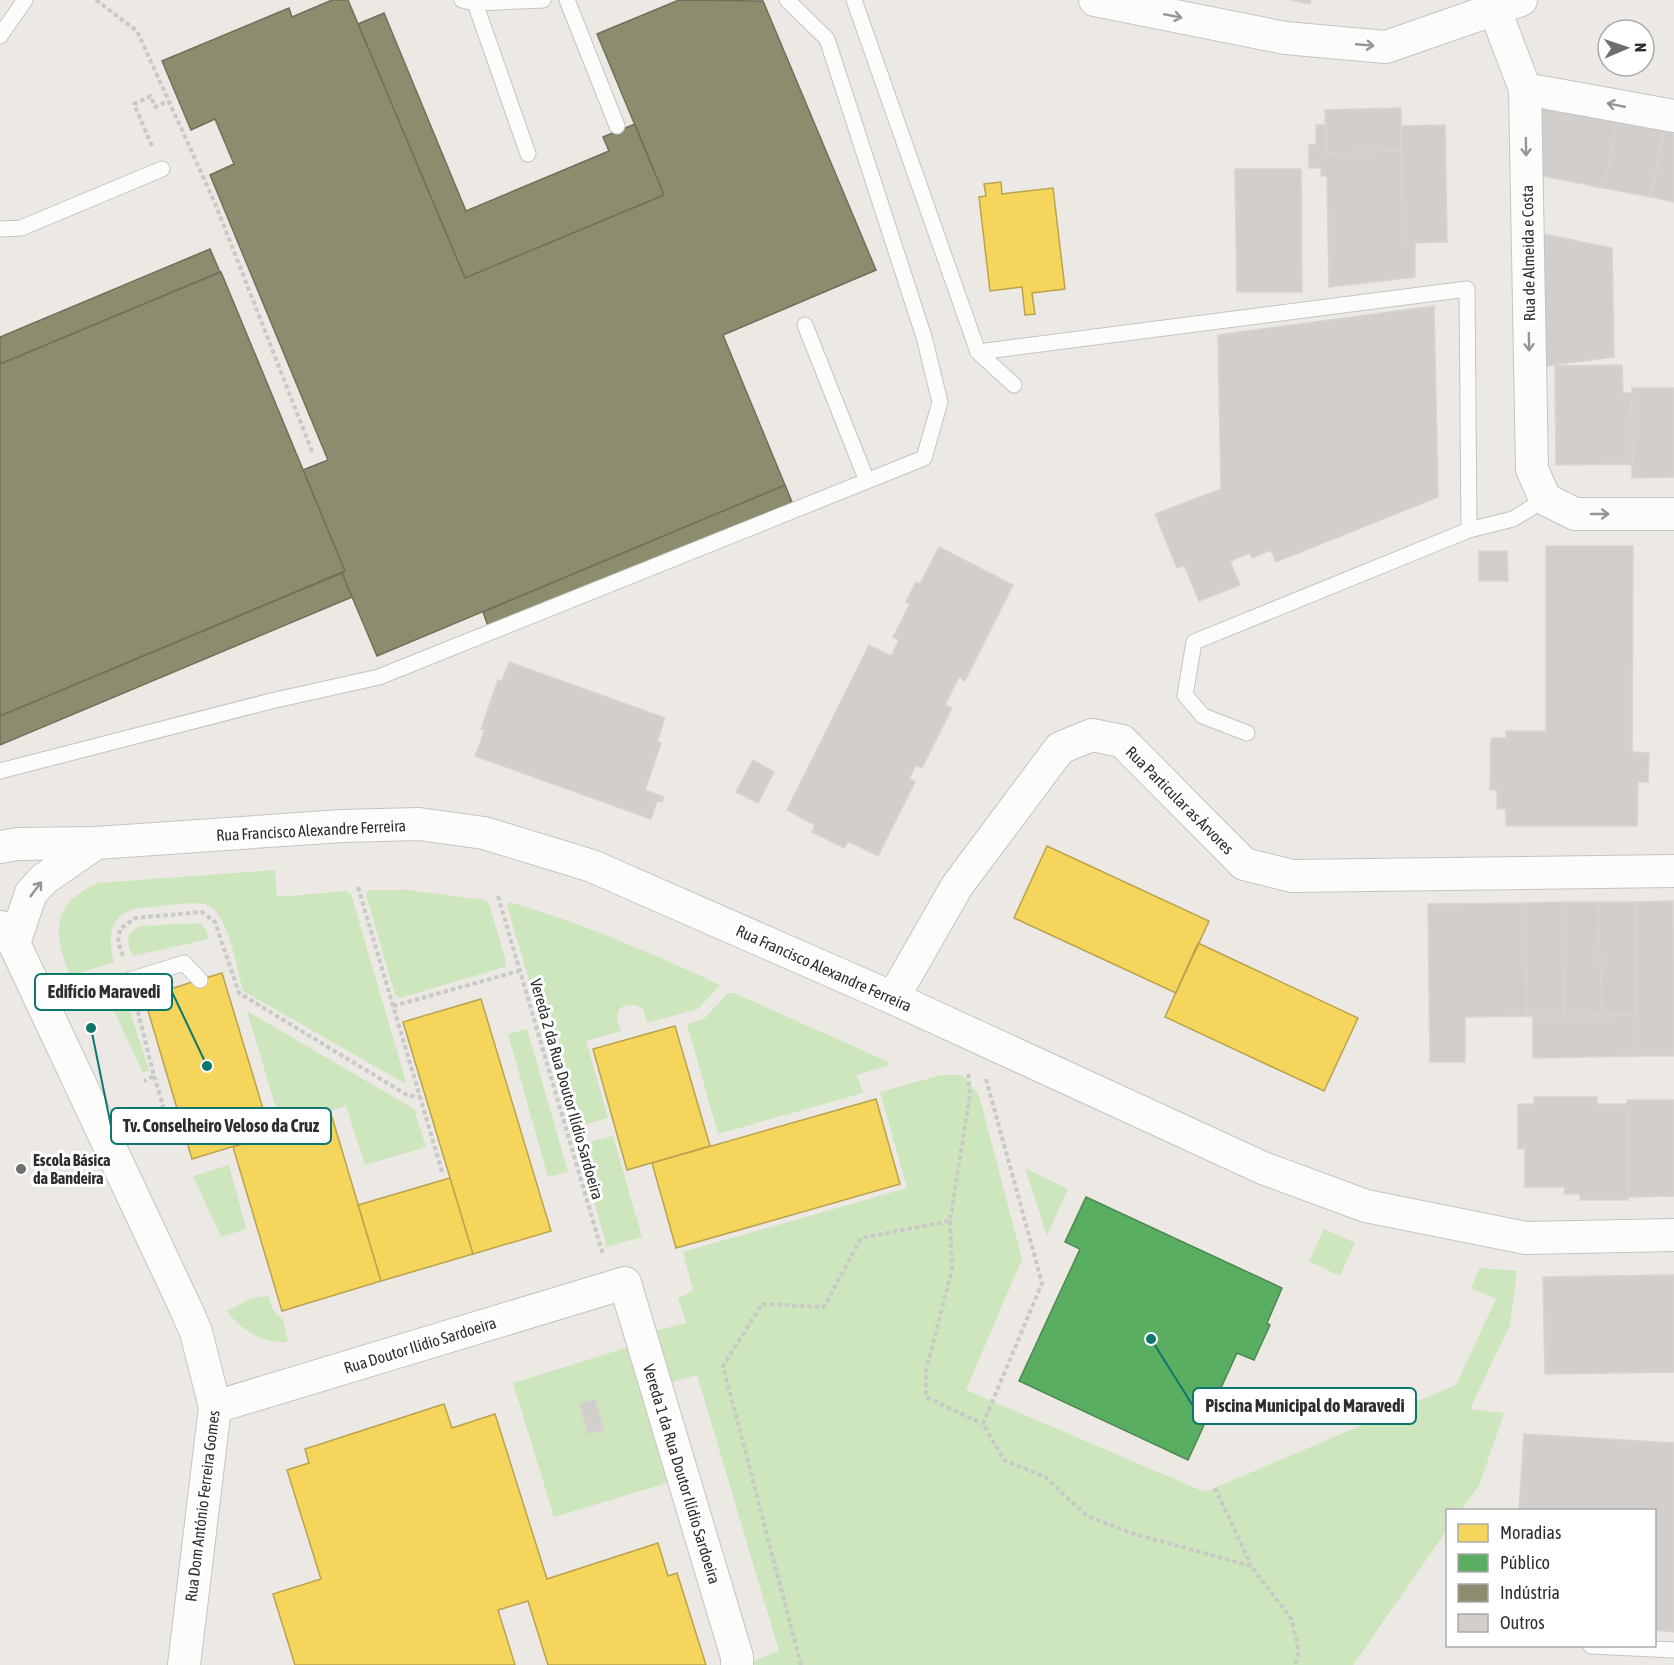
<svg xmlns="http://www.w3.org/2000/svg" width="1674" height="1665" font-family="'Asap Condensed',sans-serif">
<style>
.green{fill:#cee6be}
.homes{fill:#f6d55c;stroke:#baa34e;stroke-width:1.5}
.public{fill:#5aae61;stroke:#4d8852;stroke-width:1.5}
.industry{fill:#8c8c6e;stroke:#70705b;stroke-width:1.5}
.building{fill:#d1cecb;stroke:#d7d4d0;stroke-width:1.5}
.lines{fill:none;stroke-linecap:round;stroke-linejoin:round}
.lane-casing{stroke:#c5c4c5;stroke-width:17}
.street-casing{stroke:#c5c4c5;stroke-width:34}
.path{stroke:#c9c9c8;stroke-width:4;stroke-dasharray:4.5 3;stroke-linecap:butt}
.lane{stroke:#fcfcfb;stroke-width:15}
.street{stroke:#fcfcfb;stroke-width:32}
.oneway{stroke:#959594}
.poi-dot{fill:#706f6e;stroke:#fff;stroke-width:2}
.labels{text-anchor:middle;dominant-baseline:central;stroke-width:6;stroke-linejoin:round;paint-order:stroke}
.street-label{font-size:16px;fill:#2e2e2e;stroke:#fff}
.poi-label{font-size:16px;font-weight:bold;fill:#2e2e2e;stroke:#fff;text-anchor:start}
.leader{fill:none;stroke:#0f766e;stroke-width:2}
.callout-dot{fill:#0f766e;stroke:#fff;stroke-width:2}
.callout{fill:#fff;stroke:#0f766e;stroke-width:2}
.callout-label{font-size:18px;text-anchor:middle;font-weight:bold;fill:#2e2e2e}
</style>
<rect width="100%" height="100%" fill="#ece8e4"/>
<!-- green -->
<path class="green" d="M275 870 277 897 346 891 351 894 406 1082 404 1083 243 991C238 971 227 907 204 904 185 901 154 907 134 909 108 918 108 938 114 962L70 976C54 934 49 905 98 883Z
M368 890H406L485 900 489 904 506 961 505 967 400 998 395 995 366 895Z
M509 902C585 924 649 952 720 985L698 1009 647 1023 643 1009C635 1003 619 1002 617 1016 616 1020 620 1027 621 1031L586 1041 608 1118 573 1128 507 906Z
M200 923 206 930 209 939 132 956 128 942 130 933 140 926Z
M728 993H734L889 1062V1065L857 1075 863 1093 718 1134 687 1024 704 1019Z
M128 1005 149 1070 143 1073 114 1011Z
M247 1011 414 1109 426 1147 365 1165 346 1106 281 1125Z
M527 1029 568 1172 548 1177 508 1034Z
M941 1075H962L979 1095 1022 1259 966 1390 1205 1492 1456 1385 1496 1299 1471 1288 1480 1268 1517 1271 1510 1325 1470 1409 1504 1413 1479 1486 1461 1510H1448L1447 1530 1353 1665H755L753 1661 779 1651 697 1375 669 1383 655 1331 686 1323 678 1298 693 1291 683 1252 907 1188 880 1092Z
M613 1136 642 1237 607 1247 578 1145Z
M229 1165 246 1229 221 1237 193 1176Z
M1025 1168 1068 1189 1047 1236Z
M1324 1229 1355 1243 1340 1276 1309 1261Z
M268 1296 273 1310 283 1320 288 1342C263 1344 241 1330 227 1311L252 1298Z
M629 1347 670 1482 554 1517 513 1383Z"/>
<!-- homes -->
<path class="homes" d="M1001 182 1002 194 1053 188 1065 289 1032 293 1035 314 1025 315 1022 287 990 291 979 197 986 196 984 184Z
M1047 846 1209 921 1176 993 1014 918Z
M1198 943 1358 1018 1324 1091 1165 1017Z
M222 973 271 1135 192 1159 144 997Z
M481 999 551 1231 473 1254 403 1022Z
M675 1026 710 1146 627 1170 593 1049Z
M876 1099 900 1184 676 1248 652 1163Z
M332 1117 381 1281 282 1311 233 1147Z
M450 1178 473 1254 381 1281 358 1205Z
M444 1404 452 1428 495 1414 547 1579 658 1543 668 1576 677 1573 706 1665H548L528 1601 498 1610 515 1665H295L273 1594 321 1579 287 1470 309 1463 305 1449Z"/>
<!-- public -->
<path class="public" d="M1086 1197 1282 1288 1267 1323 1270 1325 1254 1360 1237 1353 1188 1460 1019 1381 1080 1249 1065 1242Z"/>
<!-- industry -->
<path class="industry" d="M332 0H348L465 278 664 195 597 34 679 0 763 1 876 270 723 335 785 485 377 656 342 573 345 571 303 470 328 460 210 175 234 164 215 119 191 130 162 61 289 8 292 17Z
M384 13 466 211 609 151 603 137 635 124 664 195 465 278 358 24Z
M210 249 220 272 0 364V337Z
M221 272 345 571 0 716V364Z
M785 485 792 502 489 629 483 612Z
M342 573 352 597 0 745V716Z"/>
<!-- building -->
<path class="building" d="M1291 0H1311L1310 4Z
M1535 106 1617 122 1604 188 1538 175Z
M1401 108V151L1326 153 1325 110Z
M1617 122 1664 131 1651 197 1604 188Z
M1316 125H1326V153L1401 151 1403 243H1415V277L1329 287 1327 176H1321V168H1309V144L1316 145Z
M1445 125 1447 242 1403 243 1401 126Z
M1664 131 1674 133V202L1651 197Z
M1235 169H1301L1302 292H1237Z
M1543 234 1612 248 1614 357 1545 366Z
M1434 306 1438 497 1276 562 1271 550 1252 558 1250 553 1230 561 1240 585 1199 601 1184 565 1177 568 1155 514 1221 489 1218 335Z
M1622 365 1623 393H1631L1633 464 1556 465 1555 366Z
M1632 388H1674V477L1632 478Z
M1546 546H1633L1632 752 1649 753 1648 782H1638L1637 826H1506V809H1497V790H1490L1491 738H1506V731H1546Z
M939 547 1013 585 965 681 959 677 945 705 952 708 922 768 916 765 909 779 915 782 878 856 848 841 844 848 812 832 815 825 787 810 869 645 891 656 899 640 893 637 910 604 906 602 916 582 920 584Z
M1479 551H1507L1508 581H1479Z
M509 662 665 718 657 742 661 743 645 790 664 797 662 802 657 801 651 819 475 756 485 730 481 729 498 680 502 681Z
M753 760 774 772 758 803 736 792Z
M1673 901 1674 1056H1638L1635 902Z
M1562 902H1598L1602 1016H1564Z
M1562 902 1564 1016H1527L1525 903Z
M1598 902H1635L1637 1015 1602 1016Z
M1525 903 1527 1016 1465 1017V1062H1430L1428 904Z
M1637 1015 1638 1056 1533 1058V1016Z
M1534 1097H1597V1104H1627L1628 1200H1580V1194H1564L1565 1187H1525V1148L1518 1149V1104H1534Z
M1627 1100H1674V1196L1628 1197Z
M1674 1275V1372L1545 1374 1543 1277Z
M595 1399 604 1430 588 1434 579 1404Z
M1524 1434 1674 1443V1632L1654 1630V1510H1519Z"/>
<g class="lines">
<defs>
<path id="lane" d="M462 0 475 3 543 0
M567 0 617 126
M854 0 978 352 1014 385
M475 3 528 154
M0 36 25 0
M0 229 21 228 162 169
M805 325 867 481
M978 352 1467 289 1469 530
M1247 733 1203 716 1185 695 1194 642 1469 530 1513 519 1545 499
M0 771 271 701 379 677 924 458 940 402 924 337 827 39 787 0
M44 1007 184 963 200 980
M1591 1646 1674 1650"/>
<path id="street" d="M1095 0 1285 38 1386 47 1521 0
M1495 10 1525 89 1532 469 1545 499 1575 514H1674
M1525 89 1674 116
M0 847 18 844 96 843 342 826 419 824 484 833 592 866 893 998 1263 1168 1366 1206 1526 1238 1674 1235
M0 927 14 943 186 1309 196 1332 215 1407 184 1665
M14 943 31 893 44 879 96 843
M893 998 957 886 1060 748 1092 735 1122 741 1244 864 1292 876 1674 871
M215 1407 625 1283 737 1657V1665"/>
</defs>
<!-- lane casing -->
<use href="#lane" class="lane-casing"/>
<!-- street casing -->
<use href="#street" class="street-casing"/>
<!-- path -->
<path class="path" d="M96 0 137 31 215 203 313 454
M152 146 134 104 151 96 155 107 168 101
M358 887 443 1175
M498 896 603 1255
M123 956 118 942 120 929 135 918 202 912 215 922 239 993 407 1095 420 1097
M136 1004 154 1076 144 1081
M393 1006 519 971
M154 1076 163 1105 159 1115
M986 1079 1042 1283 983 1424 1004 1460 1045 1477 1087 1516 1131 1533 1251 1566 1291 1618 1299 1652 1295 1665
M950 1221 952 1270 926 1370V1397L983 1424
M1215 1488 1251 1565
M801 1665 723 1366 762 1304 824 1307 861 1238 950 1221 970 1094 968 1071"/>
<!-- lane -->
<use href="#lane" class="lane"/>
<!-- street -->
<use href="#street" class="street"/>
</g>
<!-- one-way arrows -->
<defs><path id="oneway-shaft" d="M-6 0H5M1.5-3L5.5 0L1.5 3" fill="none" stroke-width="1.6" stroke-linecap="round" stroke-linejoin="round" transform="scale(1.5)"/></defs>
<g class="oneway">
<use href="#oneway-shaft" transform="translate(1173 16) rotate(11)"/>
<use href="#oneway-shaft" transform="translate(1365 45) rotate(5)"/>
<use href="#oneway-shaft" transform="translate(1616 105) rotate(-169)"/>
<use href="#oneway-shaft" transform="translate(1526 147) rotate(89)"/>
<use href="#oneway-shaft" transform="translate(1529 342) rotate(89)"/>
<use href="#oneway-shaft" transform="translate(1600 514)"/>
<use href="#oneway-shaft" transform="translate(36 889) rotate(-53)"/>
</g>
<!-- markers -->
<circle class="poi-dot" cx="21" cy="1169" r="6"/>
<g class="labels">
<!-- street labels -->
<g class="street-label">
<text transform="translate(1528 253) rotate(-91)">Rua de Almeida e Costa</text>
<text transform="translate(1180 800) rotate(45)">Rua Particular as Árvores</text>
<text transform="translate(311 830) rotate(-3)">Rua Francisco Alexandre Ferreira</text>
<text transform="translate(824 968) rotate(24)">Rua Francisco Alexandre Ferreira</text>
<text transform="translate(567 1089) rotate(74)">Vereda 2 da Rua Doutor Ilídio Sardoeira</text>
<text transform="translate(420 1345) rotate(-17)">Rua Doutor Ilídio Sardoeira</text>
<text transform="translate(682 1474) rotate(73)">Vereda 1 da Rua Doutor Ilídio Sardoeira</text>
<text transform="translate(202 1506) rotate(-83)">Rua Dom António Ferreira Gomes</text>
</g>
<!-- poi labels -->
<g class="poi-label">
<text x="33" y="1160">Escola Básica<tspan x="33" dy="18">da Bandeira</tspan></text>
</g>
</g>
<!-- callouts -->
<path class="leader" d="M207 1066L172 992M91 1028L111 1126M1151 1339L1193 1406"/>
<g class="callout-dot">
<circle cx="207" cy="1066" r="6"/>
<circle cx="91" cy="1028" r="6"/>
<circle cx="1151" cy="1339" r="6"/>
</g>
<g class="callout">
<rect x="35" y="974" width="137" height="36" rx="6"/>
<rect x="111" y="1108" width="220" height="36" rx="6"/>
<rect x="1193" y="1388" width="223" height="36" rx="6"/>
</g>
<g class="callout-label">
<text x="104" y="998">Edifício Maravedi</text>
<text x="221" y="1132">Tv. Conselheiro Veloso da Cruz</text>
<text x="1305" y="1412">Piscina Municipal do Maravedi</text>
</g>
<!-- legend -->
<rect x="1446" y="1509" width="210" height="138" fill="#ffffff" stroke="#ababab" stroke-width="1.5"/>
<rect x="1458" y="1524" width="30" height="18" fill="#f6d55c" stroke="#ababab" stroke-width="1.5"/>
<text x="1500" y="1539" font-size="18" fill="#2e2e2e">Moradias</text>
<rect x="1458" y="1554" width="30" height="18" fill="#5aae61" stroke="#ababab" stroke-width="1.5"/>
<text x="1500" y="1569" font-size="18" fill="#2e2e2e">Público</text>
<rect x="1458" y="1584" width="30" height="18" fill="#8c8c6e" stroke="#ababab" stroke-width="1.5"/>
<text x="1500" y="1599" font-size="18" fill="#2e2e2e">Indústria</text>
<rect x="1458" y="1614" width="30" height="18" fill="#d1cecb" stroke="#ababab" stroke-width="1.5"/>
<text x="1500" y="1629" font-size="18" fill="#2e2e2e">Outros</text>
<!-- north arrow -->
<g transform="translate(1626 48) rotate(88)"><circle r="28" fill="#ffffff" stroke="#ababab" stroke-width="1.5"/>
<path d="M0-4.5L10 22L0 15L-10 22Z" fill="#706f6e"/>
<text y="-9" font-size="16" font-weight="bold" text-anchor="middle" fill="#2e2e2e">N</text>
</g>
</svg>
